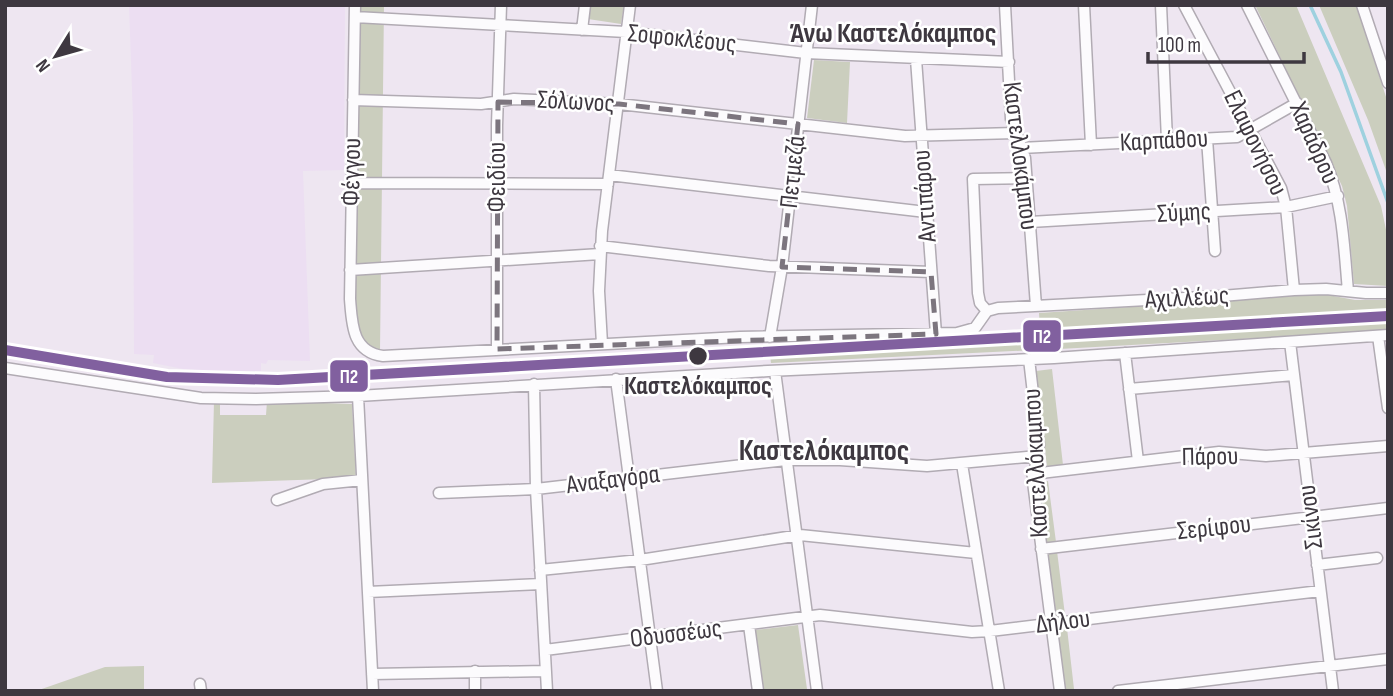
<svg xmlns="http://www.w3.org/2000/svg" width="1393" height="696" font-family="'Sofia Sans Condensed',sans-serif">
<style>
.built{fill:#ecdef2}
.green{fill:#cbcebe}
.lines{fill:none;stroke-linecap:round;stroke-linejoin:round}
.stream{stroke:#9ed1df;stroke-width:3.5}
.minor-casing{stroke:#b1abb3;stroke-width:13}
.minor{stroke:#fcfbfd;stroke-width:10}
.rail-1-casing{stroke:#fff;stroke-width:16}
.rail-1{stroke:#81609f;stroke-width:10}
.marked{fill:none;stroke:#7c757e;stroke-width:5;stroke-dasharray:14 9;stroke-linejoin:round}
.stop-dot{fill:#3e3840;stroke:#fff;stroke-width:2.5}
.labels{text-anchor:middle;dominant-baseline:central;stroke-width:5;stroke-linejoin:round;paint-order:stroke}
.street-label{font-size:26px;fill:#3e3840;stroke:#fff}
.stop-label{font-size:26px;font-weight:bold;fill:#3e3840;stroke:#fff}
.neighbourhood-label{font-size:28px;font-weight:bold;fill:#3e3840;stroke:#fff}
.quarter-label{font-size:30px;font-weight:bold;fill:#3e3840;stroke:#fff}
.line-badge{stroke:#fff;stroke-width:2.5}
.badge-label{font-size:19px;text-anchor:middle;font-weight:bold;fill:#fff}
</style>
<rect width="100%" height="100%" fill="#eee6f1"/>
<!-- built -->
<path class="built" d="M129 5H345L344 170 303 171 310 361 268 360 266 364 261 363V371L220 372 183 369 153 363 154 355 134 354 133 118Z
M1040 333 1041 341 273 384 181 381 5 354V346L157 372 235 377 344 374Z"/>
<!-- green -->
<path class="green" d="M359 5H384L380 351 373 350 357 335 355 300Z
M590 5H624L621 24 588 19Z
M1255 5H1296L1381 206 1388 239V286L1354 284 1347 206 1342 186Z
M1319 5H1356L1388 103V176L1368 120Z
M814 60 850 62 847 123 807 118Z
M1323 294 1355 300H1388V331L1041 350 1039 313Z
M1035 341V350L771 363 770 355Z
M1052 369 1063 465 1047 467 1036 371Z
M214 401 220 402V415H266L267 401 352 404 356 478 212 483Z
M1048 481 1056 542 1047 543 1040 482Z
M1057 551 1065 615 1056 617 1048 552Z
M798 625 807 689 763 691 755 630Z
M1067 628 1074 689 1065 690 1058 629Z
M144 666V691H36L105 667Z"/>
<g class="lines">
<!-- stream -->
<path class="stream" d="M1310 5 1341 72 1388 203"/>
<defs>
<path id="minor" d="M355 5 350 299C352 324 352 352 383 356L740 337 957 333 975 328 987 311
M1005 5 1011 119 1025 158 1036 306
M1084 5 1091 145
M1161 5 1167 140
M1184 5 1281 188 1286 207 1294 290
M1247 5 1326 163C1343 204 1344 247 1348 291
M1362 5 1388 83
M355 17 626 32 806 53 1009 62
M582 30 585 5
M916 59 936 334
M353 100 481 104 514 99 619 104 905 136 1015 133
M1207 139 1215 251
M1021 148 1237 137 1297 103
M609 175 926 212
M352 183 608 184
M1030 222 1286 207 1338 196
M600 246 769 266 931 272
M350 270 600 254
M987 311 998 308 1222 296 1294 290 1326 289 1366 293H1388
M987 311 980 303 978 293 973 179 1027 178
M1378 336 1388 408
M770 337 782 267 812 5
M1290 342 1333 691
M602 344 599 291 602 231 630 5
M497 349V125L501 5
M1125 353 1138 461
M1029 359 1039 445 1033 482 1060 691
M5 368 201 398 256 399 358 396 768 371 1054 358 1388 335
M775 371 817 691
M616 379 657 691
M534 384 536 489 547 691
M1129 389 1294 375
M358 396 373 691
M962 464 999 691
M1032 474 1219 452 1266 456 1388 446
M439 493 536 489 786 460H840L927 466 1037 456
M277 500 323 484 362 480
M1041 549 1388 508
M1317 565 1377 558
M540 570 640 560 800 535 976 553
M368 592 541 584
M749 625 758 691
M545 650 820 615 972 632 990 631 1320 591
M475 671V691
M372 674 546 671
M200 684 201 691
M1118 691 1388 659"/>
</defs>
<!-- minor casing -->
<use href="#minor" class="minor-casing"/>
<!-- minor -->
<use href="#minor" class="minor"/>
<defs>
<path id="rail-1" d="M5 350 167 377 278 380 1388 316"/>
</defs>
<!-- rail-1 casing -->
<use href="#rail-1" class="rail-1-casing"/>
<!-- rail-1 -->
<use href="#rail-1" class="rail-1"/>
</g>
<!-- marked area -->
<path class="marked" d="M498 102 619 104 798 124 782 267 931 272 936 334 497 349Z"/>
<!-- markers -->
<circle class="stop-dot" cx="698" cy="356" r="10"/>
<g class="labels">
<!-- street labels -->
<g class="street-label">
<text transform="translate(682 39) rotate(6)">Σοφοκλέους</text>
<text transform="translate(576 102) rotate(3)">Σόλωνος</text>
<text transform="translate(1164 141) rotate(-3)">Καρπάθου</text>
<text transform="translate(1255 143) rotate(64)">Ελαφονήσου</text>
<text transform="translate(1314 143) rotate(66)">Χαράδρου</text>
<text transform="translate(1020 156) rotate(83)">Καστελλοκάμπου</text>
<text transform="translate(352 172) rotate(-89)">Φέγγου</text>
<text transform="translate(793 172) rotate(-84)">Πετμεζά</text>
<text transform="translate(497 177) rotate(-90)">Φειδίου</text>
<text transform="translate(925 196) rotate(-94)">Αντιπάρου</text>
<text transform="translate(1184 213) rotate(-3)">Σύμης</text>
<text transform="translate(1187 298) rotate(-3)">Αχιλλέως</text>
<text transform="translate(1210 457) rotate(-1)">Πάρου</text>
<text transform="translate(1036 463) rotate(-93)">Καστελλόκαμπου</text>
<text transform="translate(613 480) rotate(-7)">Αναξαγόρα</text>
<text transform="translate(1311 517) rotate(-97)">Σικίνου</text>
<text transform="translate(1214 528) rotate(-6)">Σερίφου</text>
<text transform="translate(1063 622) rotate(-7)">Δήλου</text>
<text transform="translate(676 634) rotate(-7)">Οδυσσέως</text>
</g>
<!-- stop labels -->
<g class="stop-label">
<text x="698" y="386">Καστελόκαμπος</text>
</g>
<!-- neighbourhood labels -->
<g class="neighbourhood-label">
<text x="893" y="33">Άνω Καστελόκαμπος</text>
</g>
<!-- quarter labels -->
<g class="quarter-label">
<text x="824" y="451">Καστελόκαμπος</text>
</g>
</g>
<g class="line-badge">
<rect x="1022" y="319" width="40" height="34" rx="7" fill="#81609f"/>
<rect x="329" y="359" width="40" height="34" rx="7" fill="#81609f"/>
</g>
<g class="badge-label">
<text x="1042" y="343">Π2</text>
<text x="349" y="383">Π2</text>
</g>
<!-- border -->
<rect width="1393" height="696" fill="none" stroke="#3e3840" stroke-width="14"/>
<!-- north arrow -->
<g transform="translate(56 56) rotate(233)" stroke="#ffffff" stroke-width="5" paint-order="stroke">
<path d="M0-5L12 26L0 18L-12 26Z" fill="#3e3840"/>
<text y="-10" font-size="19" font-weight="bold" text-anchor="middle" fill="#3e3840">N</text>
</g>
<!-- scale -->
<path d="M1148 52v10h156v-10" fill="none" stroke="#3e3840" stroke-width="3.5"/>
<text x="1158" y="52" font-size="21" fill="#3e3840" stroke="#ffffff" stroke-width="5" paint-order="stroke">100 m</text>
</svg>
